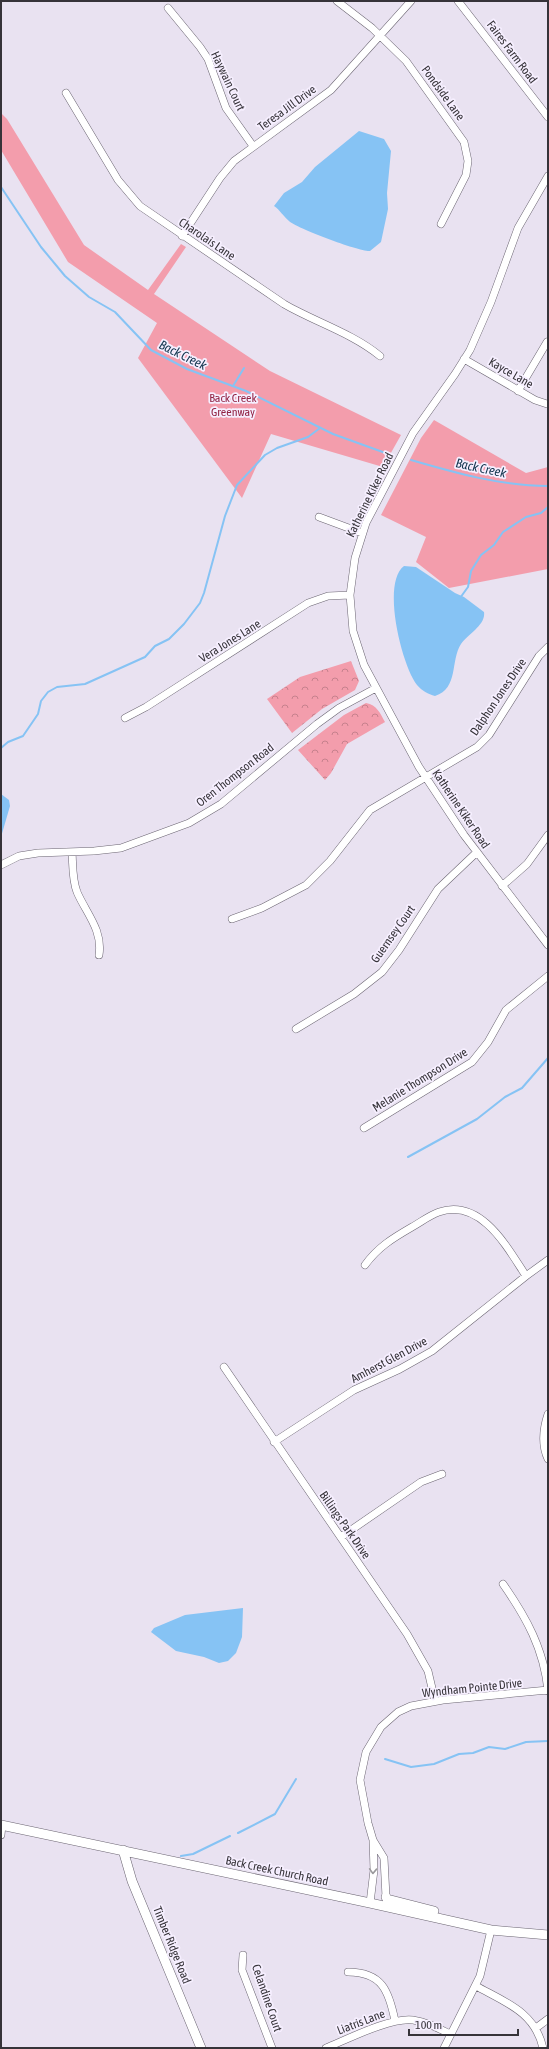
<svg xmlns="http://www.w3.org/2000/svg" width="549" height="2049" font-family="'Asap Condensed',sans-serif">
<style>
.forest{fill:url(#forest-crowns)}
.park{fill:#f39dac}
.water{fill:#86c3f4}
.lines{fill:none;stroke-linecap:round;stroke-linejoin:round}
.stream{stroke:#86c3f4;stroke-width:2}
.minor-casing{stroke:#6b6572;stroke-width:8}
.tertiary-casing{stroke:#6b6572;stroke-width:10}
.minor{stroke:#fff;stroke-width:7}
.tertiary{stroke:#fff;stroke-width:9}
.oneway{stroke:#9a999c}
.labels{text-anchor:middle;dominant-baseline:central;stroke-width:3.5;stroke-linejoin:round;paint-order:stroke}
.street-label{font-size:12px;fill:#363339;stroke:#f6efff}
.park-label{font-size:12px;fill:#922344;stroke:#f6efff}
.water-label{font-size:13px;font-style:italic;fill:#12344d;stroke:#f6efff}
</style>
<defs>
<pattern id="forest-crowns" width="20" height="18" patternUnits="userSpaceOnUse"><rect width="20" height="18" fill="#f39dac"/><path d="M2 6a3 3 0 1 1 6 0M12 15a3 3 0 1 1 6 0" fill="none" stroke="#c6818d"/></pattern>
</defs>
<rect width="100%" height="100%" fill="#e9e2f1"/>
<!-- forest -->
<path class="forest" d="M351 661 359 681 355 690 322 709 292 733 267 699 300 677Z
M366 703C377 705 380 713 385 722L347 744 331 773 325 780 298 750 344 715Z"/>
<!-- park -->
<path class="park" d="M1 113 7 119 84 245 148 290 181 244 186 247 154 294 270 371 401 435 383 467 271 434 242 498 138 358 157 323 68 262 1 150Z
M434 420 526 473 548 467V569L449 588 416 562 426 537 381 515 421 438Z"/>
<!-- water -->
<path class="water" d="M359 131 384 139 391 151 387 193 388 209 381 242 370 251C360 252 296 228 289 221 283 216 280 210 274 206L284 193 302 182 315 167Z
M404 566 416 567 455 593 464 597 484 612C486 625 468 634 461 644 450 661 459 688 435 696 428 694 422 691 417 685 402 666 381 583 404 566Z
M1 794 9 800 10 806 1 837Z
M243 1608 242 1637 236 1653 228 1661 219 1663 204 1657 176 1651 151 1632 154 1628 185 1615Z"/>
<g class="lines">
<!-- stream -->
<path class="stream" d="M1 187 41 247 65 276 89 297 115 312 151 350 187 369 246 391 333 434 391 455
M233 386 244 368
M411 460C456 473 501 486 548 486
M460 598 468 587 471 571 481 555 494 545 503 532 526 517 541 513 548 507
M1 748 8 742 23 736 38 714 41 701 48 692 57 687 85 684 145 657 155 646 169 639 184 624 200 603 204 593 225 516 237 485 265 455 277 448 308 437 320 428
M408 1157 477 1119 505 1097 522 1088 548 1058
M385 1759 411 1767 434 1764 459 1754 473 1753 489 1747 505 1749 526 1742 548 1741
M238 1833 275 1814 296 1779
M181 1856 193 1854 230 1836"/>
<defs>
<path id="minor" d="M337 1 372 28 406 61 464 142 468 161 466 175 441 224
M458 1 548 117
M168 8 200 47 208 59 226 108 253 146
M66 93 118 180 140 206 284 304C315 322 352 333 380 356
M548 176 518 228 491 302 470 350 455 374 413 433 366 523 355 558 350 595 353 631 364 665 419 767 464 835 548 945
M182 236 220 178 234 161 331 90 411 1
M464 359 535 400 547 404
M518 391 547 342
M319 517 362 533
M125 718 146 707 308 603 328 596 350 595
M72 852C73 865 72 879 77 892 86 913 103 930 99 955
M1 865 19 856 38 853 94 851 121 848 189 823 221 804 317 724 339 708 376 688
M502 886 527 864 548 835
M232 919 262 908 306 885 330 861 370 810 477 747 489 735 539 656 548 647
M296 1029 354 994 382 972 399 950 438 889 477 852
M364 1128 472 1062 488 1042 506 1010 548 976
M365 1265C378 1247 393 1238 412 1227 421 1222 430 1215 439 1212 481 1198 507 1247 526 1276
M224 1367 407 1634 428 1671 435 1701
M548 1414C543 1429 541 1444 548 1459
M274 1442 354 1390 400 1369 432 1351 526 1276 548 1260
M341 1537 421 1482 442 1474
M503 1584C526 1617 544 1649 548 1691
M1 1835 2 1825
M386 1897 384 1858 373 1840 368 1823 360 1780 366 1752 381 1727 398 1712 411 1706 443 1700 548 1690
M370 1903 374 1870 373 1840
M243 1955 242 1970 272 2048
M348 1972C382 1972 389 1991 395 2021
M476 1986C505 2002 535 2012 543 2048
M536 2028 548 2019
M326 2048C348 2039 391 2017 413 2020 427 2022 438 2028 450 2034
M444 2048 480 1976 491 1930"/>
<path id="tertiary" d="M1 1825 370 1903 491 1930 548 1935
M123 1850 132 1881 201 2048
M386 1897 387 1899 434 1911"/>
</defs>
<!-- minor casing -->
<use href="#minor" class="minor-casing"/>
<!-- tertiary casing -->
<use href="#tertiary" class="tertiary-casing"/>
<!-- minor -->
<use href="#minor" class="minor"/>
<!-- tertiary -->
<use href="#tertiary" class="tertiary"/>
</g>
<!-- one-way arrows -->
<defs><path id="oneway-chevron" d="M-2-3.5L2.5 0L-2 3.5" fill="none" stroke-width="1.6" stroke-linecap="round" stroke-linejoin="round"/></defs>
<use class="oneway" href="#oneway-chevron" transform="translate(373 1871) rotate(92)"/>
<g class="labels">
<!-- street labels -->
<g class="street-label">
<text transform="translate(512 52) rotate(53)">Faires Farm Road</text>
<text transform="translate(228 81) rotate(65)">Haywain Court</text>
<text transform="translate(443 93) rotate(54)">Pondside Lane</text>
<text transform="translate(287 108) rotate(-36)">Teresa Jill Drive</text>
<text transform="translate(207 239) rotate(34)">Charolais Lane</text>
<text transform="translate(511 373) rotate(30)">Kayce Lane</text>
<text transform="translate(370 495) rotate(-64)">Katherine Kiker Road</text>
<text transform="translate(230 641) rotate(-32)">Vera Jones Lane</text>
<text transform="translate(498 697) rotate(-56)">Dalphon Jones Drive</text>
<text transform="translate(235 775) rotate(-38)">Oren Thompson Road</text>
<text transform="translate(461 809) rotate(56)">Katherine Kiker Road</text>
<text transform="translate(393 934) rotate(-55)">Guernsey Court</text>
<text transform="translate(420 1080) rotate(-32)">Melanie Thompson Drive</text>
<text transform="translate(389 1360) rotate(-28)">Amherst Glen Drive</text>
<text transform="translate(345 1525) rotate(55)">Billings Park Drive</text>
<text transform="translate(472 1688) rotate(-6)">Wyndham Pointe Drive</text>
<text transform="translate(277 1871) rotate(12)">Back Creek Church Road</text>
<text transform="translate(172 1945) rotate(68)">Timber Ridge Road</text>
<text transform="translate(267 1998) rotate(71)">Celandine Court</text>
<text transform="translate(361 2022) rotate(-21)">Liatris Lane</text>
</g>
<!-- park labels -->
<g class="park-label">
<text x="233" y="398">Back Creek<tspan x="233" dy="14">Greenway</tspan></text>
</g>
<!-- water labels -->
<g class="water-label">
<text transform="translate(183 355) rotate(26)">Back Creek</text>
<text transform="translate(481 468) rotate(12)">Back Creek</text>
</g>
</g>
<!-- border -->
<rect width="549" height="2049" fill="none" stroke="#363339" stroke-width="4"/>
<!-- scale -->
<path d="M409 2029v6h109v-6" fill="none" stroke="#363339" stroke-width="2"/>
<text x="415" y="2029" font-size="12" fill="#363339" stroke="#f6efff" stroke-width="3" paint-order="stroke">100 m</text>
</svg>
